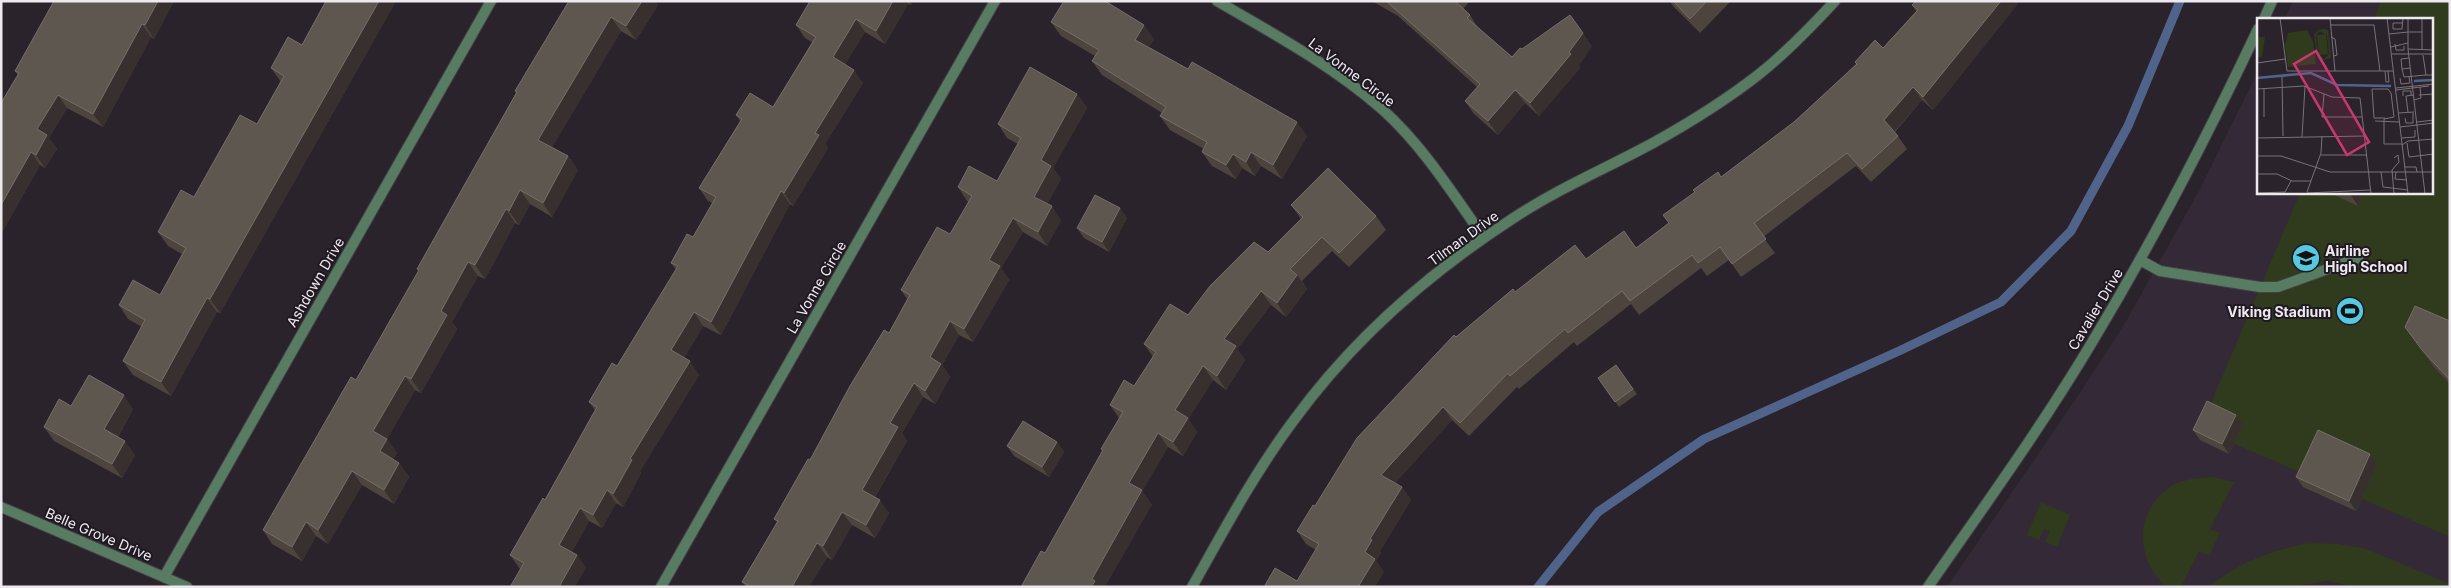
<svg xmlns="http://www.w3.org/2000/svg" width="2451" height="588" font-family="Inter,sans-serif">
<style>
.built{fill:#342937}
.green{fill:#2f3b1c}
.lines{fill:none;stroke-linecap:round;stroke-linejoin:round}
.stream{stroke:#50648b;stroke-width:9}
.lane-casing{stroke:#453f46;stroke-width:12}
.street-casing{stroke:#453f46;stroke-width:12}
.lane{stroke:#587c62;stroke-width:10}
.street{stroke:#587c62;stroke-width:10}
.wall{fill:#4d453d}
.shaded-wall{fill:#38302e}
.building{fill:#5e5750;stroke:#756e69}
.labels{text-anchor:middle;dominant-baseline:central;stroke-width:4;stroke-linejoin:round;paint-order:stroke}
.street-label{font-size:14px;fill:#eee9ef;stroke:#201922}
.poi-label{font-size:14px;font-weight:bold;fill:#eee9ef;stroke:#201922;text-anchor:start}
.inset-river{fill:none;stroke:#50648b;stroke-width:2.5}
.inset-road{fill:none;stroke:#787279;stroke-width:1}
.view{fill:#c93771;fill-opacity:0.15;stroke:#c93771;stroke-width:2.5}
.inset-edge{fill:none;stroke:#eee9ef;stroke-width:2.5}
</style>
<rect width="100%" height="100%" fill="#2a232b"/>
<!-- built -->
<path class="built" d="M2293 1H2450V587H1947L2082 390 2125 323 2200 189 2258 71V192H2432V19H2284Z"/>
<!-- green -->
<path class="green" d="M2381 1H2450V537L2200 429 2300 193 2432 192V19H2374Z
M2214 477 2234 482 2210 529 2220 533 2209 556 2199 551 2181 587H2166C2134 557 2134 509 2173 485 2186 478 2200 478 2214 477Z
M2041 502 2070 515 2057 547 2045 542 2050 531 2044 529 2039 540 2027 535Z
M2308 543 2337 544 2364 548 2450 584V587H2356L2328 581 2288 587H2209C2239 562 2270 551 2308 543Z"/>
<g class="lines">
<!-- stream -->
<path class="stream" d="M1538 587 1598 512 1704 439 1899 351 2001 302 2071 231 2128 126 2180 1"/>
<defs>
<path id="lane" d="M2264 19 2272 1
M2140 260 2160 271 2260 287H2278L2358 258
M1928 587C1985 505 2043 425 2094 339 2154 239 2208 135 2258 29"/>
<path id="street" d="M1217 1C1274 34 1333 66 1383 110 1423 146 1453 194 1484 238
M1 507 187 587
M164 577 491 1
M661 587 995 1
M1192 587C1224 530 1255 472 1294 420 1353 339 1429 273 1512 219 1557 189 1607 168 1653 143 1689 123 1726 100 1758 75 1786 53 1811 27 1835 1"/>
</defs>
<!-- lane casing -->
<use href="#lane" class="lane-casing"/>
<!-- street casing -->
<use href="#street" class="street-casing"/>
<!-- lane -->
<use href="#lane" class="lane"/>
<!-- street -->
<use href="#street" class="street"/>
</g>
<!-- wall -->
<path class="wall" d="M174 1 154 39 151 37 103 127 67 108 49 138 57 149 45 168 40 165 1 234V103L18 75 15 71Z
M326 1H396L220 313 217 312 171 396 133 375 123 361 142 327 128 319 119 305 160 295 182 254 168 246 158 232 194 197 257 124 281 82 271 68 302 45Z
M569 1H655L658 5 636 40 621 31 552 147 568 156 578 170 552 217 530 204 519 225 515 223 485 279 478 276 452 322 457 329 421 393 415 390 387 439 397 453 393 459 399 463 409 477 394 504 362 485 328 544 316 536 302 561 272 544 263 530 356 380 419 271 417 269 516 93 515 91Z
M810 1H913L911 5 908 4 885 44 865 32 845 64 863 83 825 144 828 148 793 206 790 204 721 335 703 326 684 358 699 375 640 471 641 473 623 507 616 503 602 528 589 521 572 552 577 555 586 568 520 569 510 555 545 500 595 410 589 402 617 366 676 270 671 263 693 237 712 203 708 201 699 188 740 121 736 115 773 107 812 42 805 38 796 25Z
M1372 1H1470L1463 9 1470 15 1479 29 1512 57 1522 49 1592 46 1579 65 1580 68 1539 116 1525 103 1498 135 1474 114 1465 101 1477 87 1398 16Z
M1670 1H1731L1700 33 1672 5Z
M2020 1 1933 110 1922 100 1895 132 1907 149 1871 182 1856 166 1763 237 1775 253 1741 277 1729 260 1707 276 1701 268 1639 315 1631 304 1577 346 1574 342 1519 389 1517 387 1469 436 1452 420 1395 483 1402 487 1411 500 1380 551 1381 553 1376 561 1384 572 1297 581 1316 550 1306 544 1297 531 1315 506 1456 337 1515 292 1586 259 1636 248 1669 223 1721 177 1794 122 1856 64 1855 62 1883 48 1916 11 1912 5Z
M1051 22 1154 39 1149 47 1307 136 1282 179 1261 166 1255 176 1242 168 1236 179 1212 166 1202 152 1204 149 1170 130 1160 116 1162 113 1102 75 1092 61 1095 56 1061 36Z
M1077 94 1087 108 1053 168 1061 179 1047 204 1061 220 1047 246 1023 232 1001 268 1009 280 973 342 959 335 942 365 950 377 935 404 923 397 902 433 907 441 875 497 889 513 875 538 852 525 832 560 827 557 809 587H746L742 582 777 522 774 519 889 333 907 299 901 290 950 234 969 202 967 201 958 187 997 181 1018 144 1007 138 998 124Z
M2328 192H2364L2358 206Z
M1291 205 1376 216 1386 230 1349 267 1332 251 1302 281 1307 289 1286 317 1271 305 1237 349 1245 360 1226 390 1213 380 1188 419 1197 432 1183 456 1168 447 1142 491 1152 505 1045 553 1102 451 1101 449 1119 418 1110 405 1134 386 1153 357 1144 344 1188 315 1268 252 1301 219Z
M1120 208 1127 218 1109 252 1084 238 1077 228Z
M2450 321V384L2434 367 2405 327Z
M1616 365 1637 394 1619 407 1598 378Z
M71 406 133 409 118 437 135 455 122 478 54 441 44 427Z
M2243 425 2229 454 2200 440 2193 430Z
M1057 442 1064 452 1049 477 1014 456 1007 446Z
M2370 454 2378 464 2356 511 2303 487 2296 477Z"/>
<!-- shaded-wall -->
<path class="shaded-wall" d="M158 1H174L154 39 145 25Z
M379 1H396L220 313 210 299Z
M642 1H655L658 5 636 40 626 26Z
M893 1H907L908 4 885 44 876 31Z
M908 1H913L911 5Z
M2001 1H2020L1933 110 1923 97Z
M611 17 621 31 548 154 538 140Z
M856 19 865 32 842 70 833 57Z
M142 24 151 37 103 127 93 114Z
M1144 25 1154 39 1145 54 1135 40Z
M1583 33 1592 46 1579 65 1580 68 1539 116 1530 103Z
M854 70 863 83 825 144 828 148 793 206 784 193 815 133Z
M1913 87 1922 100 1893 133 1884 120Z
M1515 90 1525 103 1498 135 1488 121Z
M1077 94 1087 108 1053 168 1061 179 1044 210 1034 197 1041 160Z
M58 95 67 108 49 138 57 149 45 168 36 155 37 129Z
M1297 122 1307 136 1282 179 1273 165Z
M31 152 40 165 1 234V205Z
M1251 152 1261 166 1255 176 1246 162Z
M1233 154 1242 168 1236 179 1226 165Z
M568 156 578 170 552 217 543 203Z
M520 190 530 204 519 225 509 211Z
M781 191 790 204 721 335 711 322Z
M2349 192H2364L2358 206Z
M1052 206 1061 220 1047 246 1038 232Z
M1120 208 1127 218 1109 252 1102 242Z
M506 209 515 223 485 279 475 265Z
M1013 218 1023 232 1001 268 1009 280 973 342 964 329 989 260Z
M468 262 478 276 452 322 457 329 421 393 411 379 441 311Z
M1297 275 1307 289 1286 317 1277 303Z
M1261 291 1271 305 1237 349 1245 360 1226 390 1217 376 1224 339Z
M207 298 217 312 171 396 161 382Z
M694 312 703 326 681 363 671 350Z
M950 321 959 335 942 365 950 377 935 404 925 391 930 357Z
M690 361 699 375 640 471 641 473 623 507 613 494 630 459Z
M1203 366 1213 380 1188 419 1197 432 1183 456 1173 442 1175 410Z
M405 376 415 390 387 439 397 453 389 465 380 451 373 431Z
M914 383 923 397 902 433 907 441 871 503 862 490 890 423Z
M124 395 133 409 114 443 104 429Z
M1443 407 1452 420 1391 488 1381 475Z
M2236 415 2243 425 2229 454 2222 444Z
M1158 433 1168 447 1142 491 1152 505 1105 587H1091L1092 579 1129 483Z
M125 441 135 455 122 478 112 464Z
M1057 442 1064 452 1049 477 1042 467Z
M2370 454 2378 464 2356 511 2349 501Z
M399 463 409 477 394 504 384 490Z
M352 471 362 485 328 544 318 530Z
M1402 487 1411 500 1380 551 1381 553 1376 561 1384 572 1375 587H1358L1365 552 1370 539Z
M607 490 616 503 602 528 593 515Z
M880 500 889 513 875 538 866 525Z
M580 508 589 521 569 558 559 545Z
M842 512 852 525 832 560 823 546Z
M306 522 316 536 302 561 292 547Z
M817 543 827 557 809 587H792Z
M577 555 586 568 575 587H559Z"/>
<!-- building -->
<path class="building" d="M54 1H158L145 25 142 24 93 114 58 95 37 129 47 135 36 155 31 152 1 205V103L19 73 15 71Z
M326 1H379L210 299 207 298 161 382 123 361 145 320 119 305 133 280 160 295 186 248 158 232 181 190 194 197 240 115 257 124 284 76 271 68 288 37 302 45Z
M569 1H642L626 26 611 17 538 140 568 156 543 203 520 190 509 211 506 209 475 265 468 262 441 311 447 315 411 379 405 376 373 431 387 439 380 451 399 463 384 490 352 471 318 530 306 522 292 547 263 530 351 377 356 380 419 270 417 269 517 92 515 91Z
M810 1H893L876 31 856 19 833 57 854 70 815 133 819 135 784 193 781 191 711 322 694 312 671 350 690 361 630 459 632 460 613 494 607 490 593 515 580 508 559 545 577 555 559 587H510L524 563 510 555 543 498 545 500 597 407 589 402 612 363 617 366 678 266 671 263 687 234 693 237 716 197 699 188 742 119 736 115 750 93 773 107 816 37 796 25Z
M1064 1H1105L1144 25 1135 40 1188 69 1192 62 1297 122 1273 165 1251 152 1246 162 1233 154 1226 165 1202 152 1207 142 1160 116 1166 107 1092 61 1099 50 1051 22Z
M1386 1H1455L1470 15 1467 18 1512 57 1520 48 1522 49 1570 15 1583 33 1569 52 1571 54 1530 103 1515 90 1488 121 1465 101 1480 84Z
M1673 1H1707L1690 19Z
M1916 1H2001L1923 97 1913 87 1884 120 1898 136 1862 169 1847 153 1754 223 1766 239 1732 264 1720 247 1698 263 1692 255 1630 301 1622 291 1568 333 1565 329 1510 376 1508 373 1460 423 1443 407 1381 475 1402 487 1370 539 1372 540 1365 552 1375 559 1358 587H1264L1275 568 1297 581 1319 544 1297 531 1313 505 1315 506 1357 438 1454 335 1456 337 1513 289 1515 292 1575 245 1586 259 1624 231 1636 248 1669 223 1663 215 1695 192 1693 190 1718 172 1721 177 1794 122 1857 64 1855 62 1875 40 1883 48 1918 10 1912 5Z
M1030 67 1077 94 1041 160 1051 166 1034 197 1052 206 1038 232 1013 218 989 260 1000 266 964 329 950 321 930 357 941 364 925 391 914 383 890 423 898 427 862 490 880 500 866 525 842 512 823 546 817 543 792 587H747L748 585 742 582 778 521 774 519 808 459 810 460 850 386 884 330 889 333 910 295 901 290 937 227 950 234 972 196 958 187 969 166 997 181 1021 138 998 124Z
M1328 168 1376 216 1339 253 1322 237 1290 269 1297 275 1277 303 1261 291 1224 339 1236 346 1217 376 1203 366 1175 410 1188 418 1173 442 1158 433 1129 483 1142 490 1092 579 1095 581 1091 587H1021L1041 551 1045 553 1103 450 1101 449 1123 412 1110 405 1124 380 1134 386 1156 352 1144 344 1170 304 1188 315 1210 286 1254 242 1268 252 1303 217 1291 205Z
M1095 195 1120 208 1102 242 1077 228Z
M2415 306 2450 321V380L2422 350 2405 327Z
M1616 365 1633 389 1615 402 1598 378Z
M89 375 124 395 104 429 125 441 112 464 44 427 59 399 71 406Z
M2207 401 2236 415 2222 444 2193 430Z
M1023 421 1057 442 1042 467 1007 446Z
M2318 430 2370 454 2349 501 2296 477Z"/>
<!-- icons -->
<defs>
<symbol id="school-disc" viewBox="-11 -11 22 22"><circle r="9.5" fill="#56c9e0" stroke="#201922"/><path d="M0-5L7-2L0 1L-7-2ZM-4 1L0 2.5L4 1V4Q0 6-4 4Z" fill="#111"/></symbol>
<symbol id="stadium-disc" viewBox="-11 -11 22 22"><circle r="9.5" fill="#56c9e0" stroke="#201922"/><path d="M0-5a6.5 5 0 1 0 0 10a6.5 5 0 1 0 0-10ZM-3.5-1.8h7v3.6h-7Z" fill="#111"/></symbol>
</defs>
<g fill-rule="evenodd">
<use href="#school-disc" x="2290" y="242" width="32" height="32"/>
<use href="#stadium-disc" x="2334" y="295" width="32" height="32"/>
</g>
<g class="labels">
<!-- street labels -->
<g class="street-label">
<text transform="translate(1352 72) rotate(37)">La Vonne Circle</text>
<text transform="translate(1463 238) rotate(-36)">Tilman Drive</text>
<text transform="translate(315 282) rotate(-60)">Ashdown Drive</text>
<text transform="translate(816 287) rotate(-60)">La Vonne Circle</text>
<text transform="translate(2095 309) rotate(-59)">Cavalier Drive</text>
<text transform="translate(99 534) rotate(23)">Belle Grove Drive</text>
</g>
<!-- poi labels -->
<g class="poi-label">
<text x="2325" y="250">Airline<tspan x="2325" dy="16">High School</tspan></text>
<text x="2331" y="311" text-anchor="end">Viking Stadium</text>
</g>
</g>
<!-- overview -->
<g transform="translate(2257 18)">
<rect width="176" height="176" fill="#2a232b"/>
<path d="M67 11 71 12 74 40 66 42 60 37 57 17 61 12ZM62 13 70 17 72 36 67 41 61 36 59 18ZM50 12 56 24 59 46 31 49 28 27 31 15ZM69 16 71 36 62 37 60 17ZM0 19H8L5 39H0Z" fill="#2f3b1c" fill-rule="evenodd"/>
<path class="inset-river" d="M0 60 54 55 80 67 134 68M157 63 176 62"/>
<path class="inset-road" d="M23 0 30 53H136M73 0 78 53M130 0 151 176M145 5H136V11H145L146 0M73 7H117L123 53M132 16 151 14V0M74 19 78 21 80 37 77 38M138 26 139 32H147V28M134 29 151 25M151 31V14H165M165 31V0M135 36H177M166 37 169 57H177M152 40 144 41 145 51 153 50M0 45 28 41M145 51 147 59 169 57M128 53 129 64H132L131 53M25 59 26 118M143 60 144 66 153 65 152 59M7 70V99M139 70 177 66M0 71 47 68 75 79 103 80 114 176M139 72 172 68M67 76 65 99H105M162 77 177 76M146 78V73H154V77M157 82 164 80 163 69M151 94 149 78 157 77M142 95 157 94M128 100H117L115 71H131L134 75 137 99 127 101V126H145M148 100 149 105H156V95M118 103 142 104M160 104 177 102M143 109 177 105M45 119 48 68M0 120 108 118M145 120 158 119V112M150 125 152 139 177 136M145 127 151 123 177 121M64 137H110M0 138H24L73 154H177M137 140 141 137 142 144 135 152 137 176M148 149H159L160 154M124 154 126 169 151 172M139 154 138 161 150 162M0 156H20L35 163H54M50 174 64 135 65 118M0 175 28 174 34 163M50 175 113 172M168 176 151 31 177 32"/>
<path class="view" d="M59 33 112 124 90 137 37 46Z"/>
<rect width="176" height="176" class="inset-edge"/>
</g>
<!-- border -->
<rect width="2451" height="588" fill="none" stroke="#eee9ef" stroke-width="5"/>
</svg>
